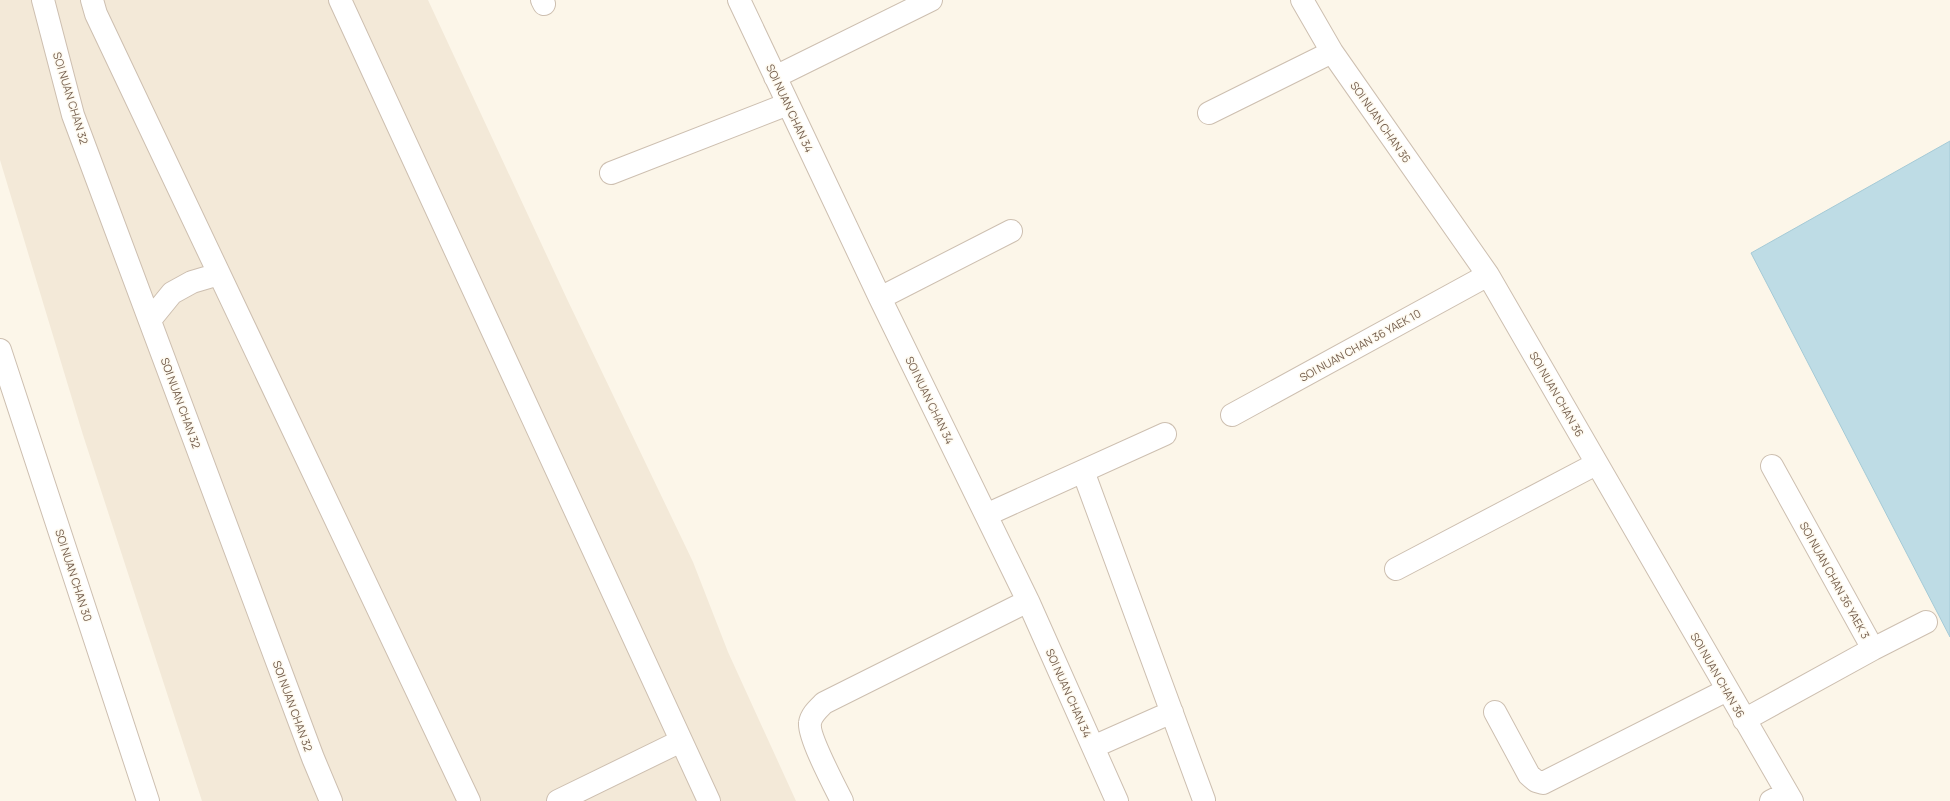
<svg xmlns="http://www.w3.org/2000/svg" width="1950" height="801" font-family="Manrope,sans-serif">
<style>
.residential{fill:#f3e9d8}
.water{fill:#bedce5;stroke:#a5cad6}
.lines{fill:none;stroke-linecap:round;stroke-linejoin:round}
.minor-casing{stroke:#cdbfb0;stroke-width:24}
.minor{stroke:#fff;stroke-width:22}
.labels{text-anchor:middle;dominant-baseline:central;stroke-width:3;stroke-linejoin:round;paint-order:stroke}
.street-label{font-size:11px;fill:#755f4e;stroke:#fefaf0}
</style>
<rect width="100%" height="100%" fill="#fcf6e9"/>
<!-- residential -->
<path class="residential" d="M0 0H428L567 299 693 562 728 652 796 801H202L83 435 0 160Z"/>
<!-- water -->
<path class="water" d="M1950 141V637L1751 253Z"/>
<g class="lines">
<defs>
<path id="minor" d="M43 0 73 115 313 758 331 801
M92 0 96 14 469 801
M340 0 709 801
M542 0 544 4
M739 0 880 298 1028 601 1117 801
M1302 0 1332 52 1488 275 1792 801
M775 77 931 0
M1209 113 1332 52
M611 173 788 104
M880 298 1011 231
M150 320 172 293 192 282 219 274
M0 350 148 801
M1232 415 1488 275
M1083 471 1204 800
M986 515 1165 434
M1396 569 1596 464
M1873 649 1926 622
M1495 712 1529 775 1536 781 1543 783 1727 690
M1744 720 1873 649 1772 466
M1093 747 1172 712
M558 801 681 741
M842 801C835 787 808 736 810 723 811 715 818 709 824 703L1028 601
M1771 801 1787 793"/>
</defs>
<!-- minor casing -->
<use href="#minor" class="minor-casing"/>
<!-- minor -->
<use href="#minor" class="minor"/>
</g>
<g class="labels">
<!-- street labels -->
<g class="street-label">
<text transform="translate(71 98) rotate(73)">SOI NUAN CHAN 32</text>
<text transform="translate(790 108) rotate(65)">SOI NUAN CHAN 34</text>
<text transform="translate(1381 122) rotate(55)">SOI NUAN CHAN 36</text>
<text transform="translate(1360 345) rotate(-29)">SOI NUAN CHAN 36 YAEK 10</text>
<text transform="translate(1557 394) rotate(60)">SOI NUAN CHAN 36</text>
<text transform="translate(930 400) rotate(64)">SOI NUAN CHAN 34</text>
<text transform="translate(181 403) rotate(70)">SOI NUAN CHAN 32</text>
<text transform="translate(74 575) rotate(72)">SOI NUAN CHAN 30</text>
<text transform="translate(1835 580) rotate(61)">SOI NUAN CHAN 36 YAEK 3</text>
<text transform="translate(1718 675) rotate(60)">SOI NUAN CHAN 36</text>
<text transform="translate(1069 693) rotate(66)">SOI NUAN CHAN 34</text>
<text transform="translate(293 706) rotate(70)">SOI NUAN CHAN 32</text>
</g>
</g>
</svg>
